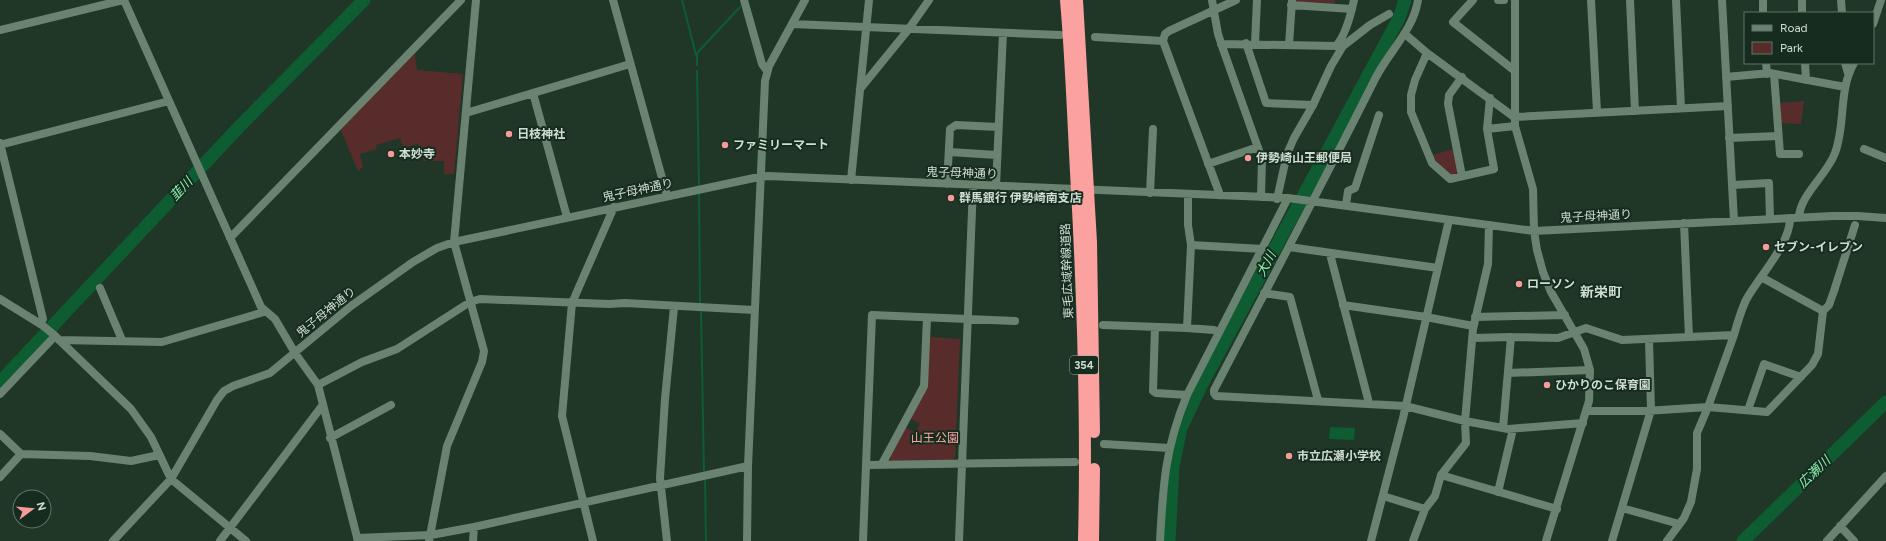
<svg xmlns="http://www.w3.org/2000/svg" width="1886" height="541" font-family="Figtree,'Noto Sans JP',sans-serif">
<style>
.green{fill:#592c2c}
.water{fill:#0d5c32}
.lines{fill:none;stroke-linecap:round;stroke-linejoin:round}
.stream{stroke:#0d5c32;stroke-width:2}
.river{stroke:#0d5c32;stroke-width:13}
.minor{stroke:#6a8371;stroke-width:8}
.highway{stroke:#fba1a0;stroke-width:12}
.poi-dot{fill:#f59b9a;stroke:#162c1e;stroke-width:1.5}
.labels{text-anchor:middle;dominant-baseline:central;stroke-width:4;stroke-linejoin:round;paint-order:stroke}
.shield{fill:#162c1e;stroke:#98a89d;stroke-width:1}
.shield-label{font-size:11px;font-weight:bold;fill:#d0ddd3}
.poi-label{font-size:12px;font-weight:bold;fill:#d0ddd3;stroke:#162c1e;text-anchor:start}
.street-label{font-size:12px;fill:#d0ddd3;stroke:#162c1e}
.park-label{font-size:12px;fill:#fca5a3;stroke:#162c1e}
.water-label{font-size:13px;font-style:italic;fill:#8deead;stroke:#162c1e}
.quarter-label{font-size:14px;font-weight:bold;fill:#d0ddd3;stroke:#162c1e}
</style>
<rect width="100%" height="100%" fill="#203727"/>
<!-- green -->
<path class="green" d="M1295 0H1335V3L1297 2Z
M414 51 417 70 463 74 454 174H444V161H424L418 144 403 148 400 138 376 145 377 149 360 154 363 167 358 171 340 128Z
M1804 101 1801 124 1780 123 1778 103Z
M1454 149 1458 172 1457 174 1449 176 1432 155Z
M929 337 960 339 955 457 952 460 891 461 889 457 905 427 915 433 920 424 910 418 926 387Z"/>
<!-- water -->
<path class="water" d="M1330 427 1355 428 1354 440 1329 439Z"/>
<g class="lines">
<!-- stream -->
<path class="stream" d="M682 0 696 55
M697 65V55L698 52 740 7
M697 71 699 185
M699 193 700 304
M701 312 704 471
M705 480 706 541"/>
<!-- river -->
<path class="river" d="M0 382 238 128 364 0
M1169 541 1173 466 1181 428 1201 386 1399 18 1405 0
M1743 541 1886 402"/>
<!-- minor -->
<path class="minor" d="M124 0 261 307 275 319 295 353 318 385 358 541
M613 0 667 196
M744 0 762 64 767 71
M1212 0 1218 34 1223 49 1262 159 1261 197
M1418 0C1413 31 1389 51 1375 79 1323 183 1268 286 1214 390V393L1216 396 1405 406 1465 421 1508 429 1583 423
M1473 0 1453 22 1515 71
M1498 0H1504
M1515 0V126L1533 189 1534 231 1537 250 1543 272 1551 292 1584 349 1590 370 1589 401 1546 541
M1591 0 1597 112
M1630 0 1635 111
M1676 0 1681 108
M1722 0 1734 221
M1763 0V13
M1802 0V13
M1841 0 1842 13
M1291 5 1352 9
M792 24 1060 35
M1873 24 1881 0
M0 30 123 0
M1405 34 1427 53 1514 117 1728 106
M1095 37 1163 41
M1246 43 1266 103 1313 105
M1255 43 1257 0
M1221 44 1336 46C1346 35 1351 14 1354 0
M1289 45 1292 1
M1343 46 1370 25 1389 14
M1427 53 1415 80 1411 95V112L1432 163 1450 179 1494 169 1487 129 1490 98
M1766 63 1767 74
M1805 63 1806 80
M1845 63 1848 73
M1774 74 1780 154H1799
M1462 77 1449 95 1448 104 1462 176
M1726 77 1770 73 1845 87
M860 89 908 30 929 0
M533 93 567 217
M466 113 630 64
M1487 129 1515 126
M1729 138 1778 136
M0 143 43 319 40 324
M0 145 169 101
M1864 149 1886 158
M949 152 997 155
M1208 164 1258 147
M851 180 869 0
M947 184 950 129 956 125 998 127
M1732 185 1769 183 1770 219
M996 186 1003 33
M1150 193 1153 129
M1220 195 1163 41 1165 34 1169 31 1236 0
M1277 199 1287 154 1294 138 1313 105 1331 66 1343 46 1340 42
M1346 205 1348 191 1355 188 1379 115
M1799 217C1800 195 1827 175 1835 153 1846 124 1838 91 1854 63
M1684 223 1689 337
M1489 225 1488 264 1473 329 1465 421 1466 443 1441 475 1557 509
M230 238 461 0
M1191 245 1263 249
M1289 247 1438 268
M1330 254 1369 403
M100 288 122 340
M1264 293 1290 297 1318 400
M0 299 42 325 53 334 131 409 151 437 171 479 246 541
M1343 305 1426 317 1473 326
M1823 311 1829 305 1834 291 1855 225
M1475 317 1565 315
M1103 325 1187 328 1214 330 1219 333
M1155 327 1153 391 1156 393 1187 395
M1187 328 1191 245 1188 225V194
M1734 335 1708 407 1767 412 1812 365 1818 354 1823 311 1761 277
M1473 338 1511 337
M59 340 162 342 264 312
M1508 373 1590 370
M318 385 362 362 397 349 470 302 480 299 609 304 625 303 754 310
M0 394 55 336
M1748 410 1764 364 1801 377
M1587 411H1645L1708 407 1697 433V469L1691 502 1684 518 1667 541
M1503 428 1511 337 1558 338 1586 328 1622 340 1734 335C1737 324 1741 311 1746 300 1758 278 1791 243 1790 218
M0 434 21 454
M330 438 391 405
M1104 444 1169 448
M882 464 924 386 927 318
M867 465 1075 462
M0 477 21 454 90 456 131 461 159 455
M1498 492 1513 429
M1383 496 1425 509
M1622 508 1679 524
M1840 526 1854 541
M357 538 431 535 474 527 748 466
M113 541 171 479 217 400 224 391 233 386 270 373 351 306 413 262 437 248 454 242 754 178 768 176 1288 198 1534 231 1833 216H1858L1886 218
M220 541 322 406
M429 541 447 446 482 362 484 351 454 242 476 0
M473 541 474 527
M593 541 562 416 572 303 614 207
M667 541 660 478 665 399 674 307
M747 541 748 466 765 81 769 66 805 0
M863 541 872 315 1015 321
M959 541 973 185
M1160 541C1163 485 1165 448 1187 395L1288 198
M1371 541 1403 418 1449 220
M1413 541 1425 509 1435 496 1441 475
M1612 541 1651 410 1649 340
M1827 541 1886 476"/>
<!-- highway -->
<path class="highway" d="M1066 0C1071 57 1073 115 1076 172 1083 295 1087 418 1084 541
M1077 0 1091 242 1094 432
M1093 541 1094 469"/>
</g>
<!-- markers -->
<g class="poi-dot">
<circle cx="509" cy="134" r="4"/>
<circle cx="725" cy="145" r="4"/>
<circle cx="391" cy="154" r="4"/>
<circle cx="1248" cy="158" r="4"/>
<circle cx="951" cy="198" r="4"/>
<circle cx="1766" cy="247" r="4"/>
<circle cx="1519" cy="284" r="4"/>
<circle cx="1547" cy="385" r="4"/>
<circle cx="1289" cy="456" r="4"/>
</g>
<g class="labels">
<!-- shield labels -->
<rect class="shield" x="1070" y="356" width="28" height="18" rx="3"/>
<g class="shield-label">
<text x="1084" y="365">354</text>
</g>
<!-- poi labels -->
<g class="poi-label">
<text x="517" y="134">日枝神社</text>
<text x="733" y="145">ファミリーマート</text>
<text x="399" y="154">本妙寺</text>
<text x="1256" y="158">伊勢崎山王郵便局</text>
<text x="959" y="198">群馬銀行 伊勢崎南支店</text>
<text x="1774" y="247">セブン-イレブン</text>
<text x="1527" y="284">ローソン</text>
<text x="1555" y="385">ひかりのこ保育園</text>
<text x="1297" y="456">市立広瀬小学校</text>
</g>
<!-- street labels -->
<g class="street-label">
<text transform="translate(962 173) rotate(2)">鬼子母神通り</text>
<text transform="translate(638 190) rotate(-12)">鬼子母神通り</text>
<text transform="translate(1596 216) rotate(-3)">鬼子母神通り</text>
<text transform="translate(1067 271) rotate(-92)">東毛広域幹線道路</text>
<text transform="translate(326 312) rotate(-39)">鬼子母神通り</text>
</g>
<!-- park labels -->
<g class="park-label">
<text x="935" y="438">山王公園</text>
</g>
<!-- water labels -->
<g class="water-label">
<text transform="translate(181 189) rotate(-47)">韮川</text>
<text transform="translate(1266 264) rotate(-62)">大川</text>
<text transform="translate(1814 472) rotate(-44)">広瀬川</text>
</g>
<!-- quarter labels -->
<g class="quarter-label">
<text x="1601" y="292">新栄町</text>
</g>
</g>
<!-- legend -->
<rect x="1744" y="12" width="130" height="52" fill="#162c1e" stroke="#607366"/>
<rect x="1752" y="25" width="20" height="6" fill="#6a8371" stroke="#607366"/>
<text x="1780" y="32" font-size="12" fill="#d0ddd3">Road</text>
<rect x="1752" y="42" width="20" height="12" fill="#592c2c" stroke="#607366"/>
<text x="1780" y="52" font-size="12" fill="#d0ddd3">Park</text>
<!-- north arrow -->
<g transform="translate(32 509) rotate(74)"><circle r="19" fill="#162c1e" stroke="#607366"/>
<path d="M0-3L7 15L0 10L-7 15Z" fill="#f59b9a"/>
<text y="-6" font-size="11" font-weight="bold" text-anchor="middle" fill="#d0ddd3">N</text>
</g>
</svg>
